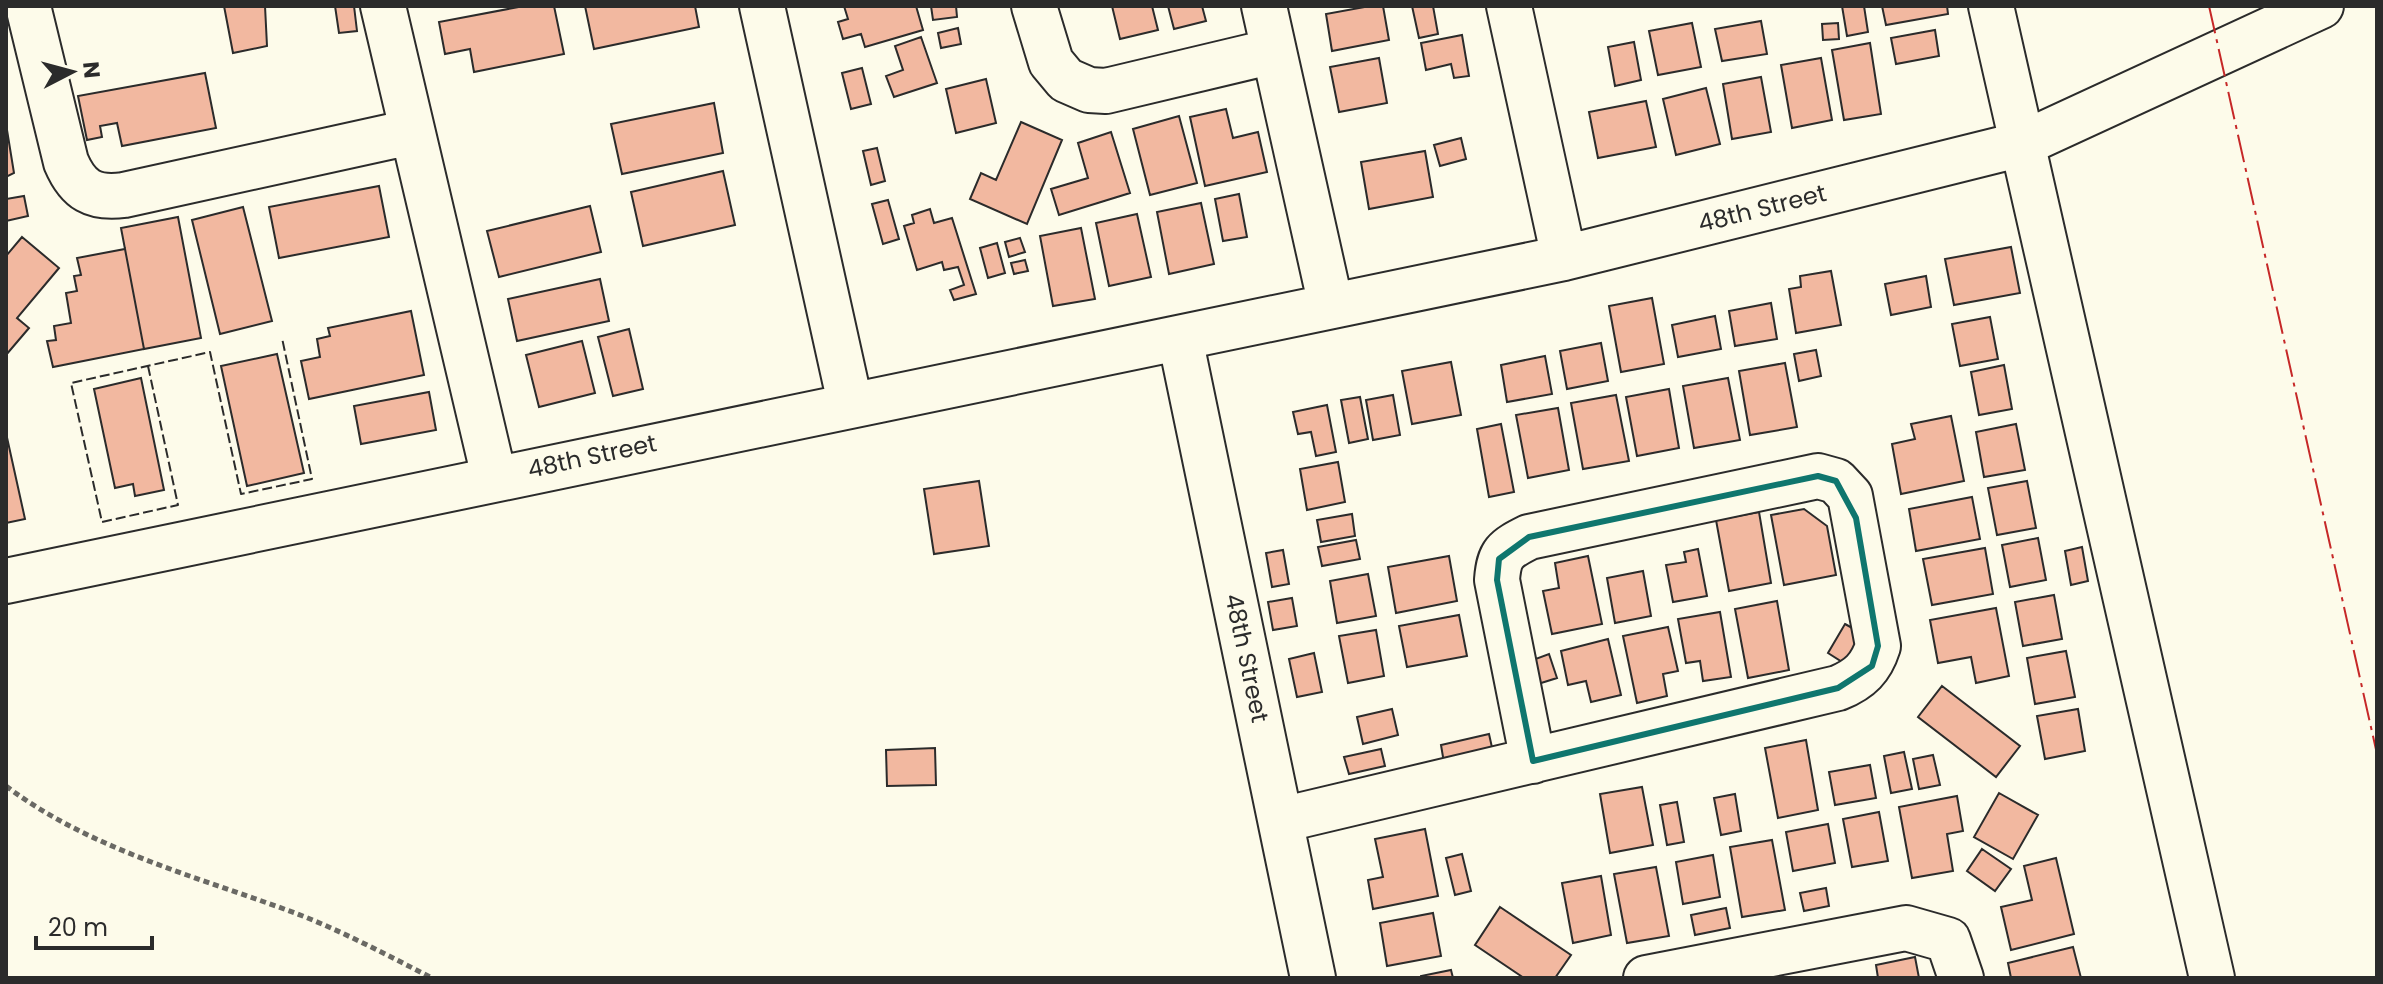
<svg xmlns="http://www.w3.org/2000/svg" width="2383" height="984" font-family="Poppins,sans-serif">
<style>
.building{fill:#f2b8a0;stroke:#2b2b2b;stroke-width:2}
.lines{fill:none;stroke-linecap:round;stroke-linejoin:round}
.minor-casing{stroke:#2b2b2b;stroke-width:48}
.path{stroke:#6a6964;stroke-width:5;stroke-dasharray:6 4;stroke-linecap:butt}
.minor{stroke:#fdfbea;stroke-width:44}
.fence{stroke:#2b2b2b;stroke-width:2;stroke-dasharray:10 4;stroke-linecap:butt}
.power{stroke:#c62828;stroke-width:2;stroke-dasharray:28 6 4 6;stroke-linecap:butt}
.marked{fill:none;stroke:#0f766e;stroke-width:6;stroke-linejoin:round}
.labels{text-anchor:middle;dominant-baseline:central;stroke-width:6;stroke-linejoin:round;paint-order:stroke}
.street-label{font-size:24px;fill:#2b2b2b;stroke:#fdfbea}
</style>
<rect width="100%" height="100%" fill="#fdfbea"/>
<!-- building -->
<path class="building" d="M224 6H265L267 46 233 53Z
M335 6H354L357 31 339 33Z
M524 6H554L564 54 474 72 470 49 445 54 439 22Z
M585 6H695L699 27 594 49Z
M844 6H916L923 30 865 47 861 34 843 39 838 22 848 19Z
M931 6H956L957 17 933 20Z
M1112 6H1152L1158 30 1120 39Z
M1168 6H1202L1206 21 1174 29Z
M1370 6H1383L1389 40 1332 51 1326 14Z
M1412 6H1433L1438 34 1419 38Z
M1842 6H1864L1868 32 1847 36Z
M1882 6H1947L1948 14 1886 25Z
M1761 21 1767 54 1722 61 1715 29Z
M1692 23 1701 67 1658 75 1649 31Z
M1838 23 1839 39 1823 40 1822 24Z
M958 28 961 44 941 48 938 33Z
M1935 30 1939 56 1896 64 1891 38Z
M1462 35 1469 76 1454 78 1451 64 1426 70 1421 43Z
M921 37 937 83 894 97 886 76 903 70 895 46Z
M1634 42 1641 80 1615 86 1608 47Z
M1870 43 1881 114 1844 120 1832 50Z
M1379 58 1387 103 1339 112 1330 67Z
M1821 58 1832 120 1792 128 1781 65Z
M862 68 871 104 851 109 842 73Z
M205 73 216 128 122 146 117 123 100 126 102 137 87 140 78 96Z
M1761 77 1771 132 1732 139 1723 84Z
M986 79 996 123 956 133 946 89Z
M1706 88 1720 144 1676 155 1663 99Z
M1646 101 1656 147 1598 158 1589 112Z
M714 103 723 153 622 174 611 124Z
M1226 109 1233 138 1258 132 1267 172 1205 186 1190 117Z
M1179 116 1197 183 1150 195 1133 129Z
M1021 122 1062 140 1027 224 970 199 981 173 996 180Z
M7 130 14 173 6 177V130Z
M1111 132 1130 193 1059 215 1051 189 1088 178 1078 143Z
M1461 138 1466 159 1440 166 1434 145Z
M877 148 885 181 871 185 863 151Z
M1425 151 1433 197 1369 209 1361 162Z
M723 171 735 225 643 246 631 192Z
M379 186 389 237 279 258 269 207Z
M1239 194 1247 237 1223 241 1215 199Z
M24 196 28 216 6 221V199Z
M888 200 899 239 883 244 872 204Z
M1201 203 1214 264 1169 274 1157 212Z
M590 206 601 252 499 277 487 231Z
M243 207 272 321 220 334 192 220Z
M930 209 934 223 952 218 976 294 954 300 950 290 964 285 958 267 944 270 942 262 917 270 904 226 914 223 912 215Z
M1137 214 1151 277 1109 286 1096 223Z
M178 217 201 338 144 349 121 228Z
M1081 228 1095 299 1053 306 1040 236Z
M22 237 59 268 17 318 29 328 6 355V256Z
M1020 238 1025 252 1009 257 1005 242Z
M997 243 1005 273 988 278 980 248Z
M2011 247 2020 293 1954 305 1945 259Z
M125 249 144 349 53 367 47 341 56 340 54 326 71 323 66 293 77 291 74 276 81 275 77 258Z
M1025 260 1028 271 1014 274 1011 263Z
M1831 271 1841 325 1796 333 1789 289 1801 287 1800 276Z
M1926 276 1931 307 1891 315 1885 284Z
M600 279 609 321 517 341 508 299Z
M1652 298 1664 364 1621 372 1609 306Z
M1771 303 1777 339 1735 346 1729 311Z
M411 311 424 375 309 399 301 361 320 357 317 339 330 336 328 328Z
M1715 316 1721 349 1678 357 1672 325Z
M1990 317 1998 359 1960 366 1952 324Z
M629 329 643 389 613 396 598 337Z
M582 341 595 393 539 407 526 355Z
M1601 343 1608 381 1567 389 1560 351Z
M1816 350 1821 376 1799 381 1794 354Z
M277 354 304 473 247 486 221 366Z
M1545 356 1552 394 1507 402 1501 365Z
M1451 362 1461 415 1412 424 1402 371Z
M1785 363 1797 427 1750 435 1739 371Z
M2004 365 2012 409 1979 415 1971 372Z
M141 378 164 490 135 496 133 484 115 488 94 389Z
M1728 378 1740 440 1694 448 1683 386Z
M1669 389 1679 448 1637 456 1626 397Z
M429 392 436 430 361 444 354 406Z
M1393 395 1400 435 1373 440 1366 400Z
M1616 395 1629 461 1583 469 1571 403Z
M1360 397 1368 439 1349 443 1341 400Z
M1327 405 1336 452 1316 456 1311 432 1298 434 1293 412Z
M1558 408 1569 470 1528 478 1516 415Z
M1951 416 1964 481 1901 494 1892 444 1915 439 1911 424Z
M1501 424 1514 492 1489 497 1477 429Z
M2016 424 2025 470 1984 477 1976 432Z
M6 433 25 519 6 523Z
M1338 462 1345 502 1307 510 1300 469Z
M979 481 989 546 934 554 924 489Z
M2027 481 2036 528 1997 535 1988 488Z
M1972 497 1980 539 1916 551 1909 509Z
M1804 509 1827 526 1836 575 1784 585 1771 515Z
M1759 512 1771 583 1729 591 1716 520Z
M1352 514 1355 536 1321 542 1317 520Z
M2038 538 2046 580 2010 587 2002 545Z
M1356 540 1360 559 1322 566 1318 547Z
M2082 547 2088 581 2071 585 2065 551Z
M1985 548 1993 594 1932 605 1923 559Z
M1698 549 1707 596 1673 602 1666 565 1686 562 1684 552Z
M1283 550 1289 584 1272 587 1266 553Z
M1449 556 1457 601 1396 613 1388 567Z
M1588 556 1602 624 1552 634 1543 591 1559 588 1555 563Z
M1643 571 1651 616 1615 623 1607 578Z
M1368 574 1376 616 1337 623 1330 581Z
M2054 595 2062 639 2023 646 2015 602Z
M1292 598 1297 626 1273 630 1268 602Z
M1777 601 1789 670 1748 678 1735 609Z
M1996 608 2009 676 1976 683 1971 657 1938 663 1930 620Z
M1720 612 1731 677 1703 681 1700 661 1686 663 1678 619Z
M1459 615 1467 656 1407 667 1399 626Z
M1845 624 1865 635 1847 665 1828 653Z
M1668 627 1678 671 1663 674 1667 696 1637 703 1623 636Z
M1376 630 1384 676 1348 683 1339 636Z
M1608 639 1621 695 1591 702 1586 681 1568 685 1561 651Z
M2066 651 2075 697 2035 704 2027 658Z
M1314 653 1322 692 1297 697 1289 659Z
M1549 654 1557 678 1538 684 1530 661Z
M1942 686 2020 746 1996 777 1918 717Z
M1392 709 1398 735 1363 744 1357 717Z
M2078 709 2085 751 2045 759 2037 716Z
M1489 734 1493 752 1444 763 1441 745Z
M1806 740 1818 810 1778 818 1765 748Z
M935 748 936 785 887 786 886 750Z
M1381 749 1385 766 1349 774 1344 757Z
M1904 752 1912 789 1891 793 1884 756Z
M1933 755 1940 785 1919 789 1913 759Z
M1870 765 1876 798 1835 805 1829 772Z
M1642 787 1653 845 1610 853 1600 794Z
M1999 793 2038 815 2013 859 1974 837Z
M1735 794 1741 831 1721 835 1714 798Z
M1957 796 1963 831 1947 834 1953 871 1912 878 1899 807Z
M1677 802 1684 842 1667 845 1660 805Z
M1879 812 1888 861 1852 867 1843 819Z
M1828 824 1835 863 1793 871 1786 832Z
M1425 829 1438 896 1373 909 1368 880 1383 877 1375 839Z
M1772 840 1785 910 1742 917 1730 847Z
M1982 849 2011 869 1995 891 1967 871Z
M1462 854 1471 891 1455 895 1446 858Z
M1713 855 1720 897 1683 904 1676 862Z
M2056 858 2074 934 2011 950 2001 907 2032 900 2024 866Z
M1656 867 1669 936 1627 943 1614 874Z
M1601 876 1611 935 1573 943 1562 883Z
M1826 888 1829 906 1804 911 1800 893Z
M1500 907 1571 955 1555 978H1524L1475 945Z
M1726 908 1730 928 1695 935 1691 915Z
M1433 913 1441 956 1387 966 1380 923Z
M2073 947 2081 978H2011L2008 963Z
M1915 957 1919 978H1878L1876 965Z
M1451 970 1453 978H1421V976Z"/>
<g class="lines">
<defs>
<path id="minor" d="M28 6 66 162C78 190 93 199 124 195L411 132
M383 6 494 477
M762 6 850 403
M1034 6 1051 62 1066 80 1089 90 1106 91 1274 51 1264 6
M1509 6 1564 258
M1991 6 2212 978
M1274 51 1331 306
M1180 338 1313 978
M6 581 1564 258 2022 144 2321 6
M1281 820 1838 688C1860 679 1871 668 1878 646L1850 496 1836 481 1818 476 1529 537C1505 549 1499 553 1497 580L1533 761
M1646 978 1906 928 1948 940 1961 978"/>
</defs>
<!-- minor casing -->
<use href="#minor" class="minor-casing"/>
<!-- path -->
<path class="path" d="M6 786C89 849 198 877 295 913 342 931 387 955 432 978"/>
<!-- minor -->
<use href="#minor" class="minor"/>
<!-- fence -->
<path class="fence" d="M148 366 178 505 102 522 71 383 210 352 241 494 312 479 282 338"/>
<!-- power -->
<path class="power" d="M2209 6 2377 754"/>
</g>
<!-- marked area -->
<path class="marked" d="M1818 476 1836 481 1856 518 1878 646 1872 666 1838 688 1533 761 1497 580 1499 559 1529 537Z"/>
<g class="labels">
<!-- street labels -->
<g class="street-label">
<text transform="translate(1762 208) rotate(-14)">48th Street</text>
<text transform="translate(592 456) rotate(-12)">48th Street</text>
<text transform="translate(1247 658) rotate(78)">48th Street</text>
</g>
</g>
<!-- border -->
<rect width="2383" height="984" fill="none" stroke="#2b2b2b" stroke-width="16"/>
<!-- north arrow -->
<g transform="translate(72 72) rotate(84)" stroke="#fdfbea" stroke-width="6" paint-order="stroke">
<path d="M0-6L14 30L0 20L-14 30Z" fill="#2b2b2b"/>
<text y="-12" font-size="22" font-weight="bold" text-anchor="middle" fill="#2b2b2b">N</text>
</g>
<!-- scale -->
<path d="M36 936v12h116v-12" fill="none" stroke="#2b2b2b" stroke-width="4"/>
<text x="48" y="936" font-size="24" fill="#2b2b2b" stroke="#fdfbea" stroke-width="6" paint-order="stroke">20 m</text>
</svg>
